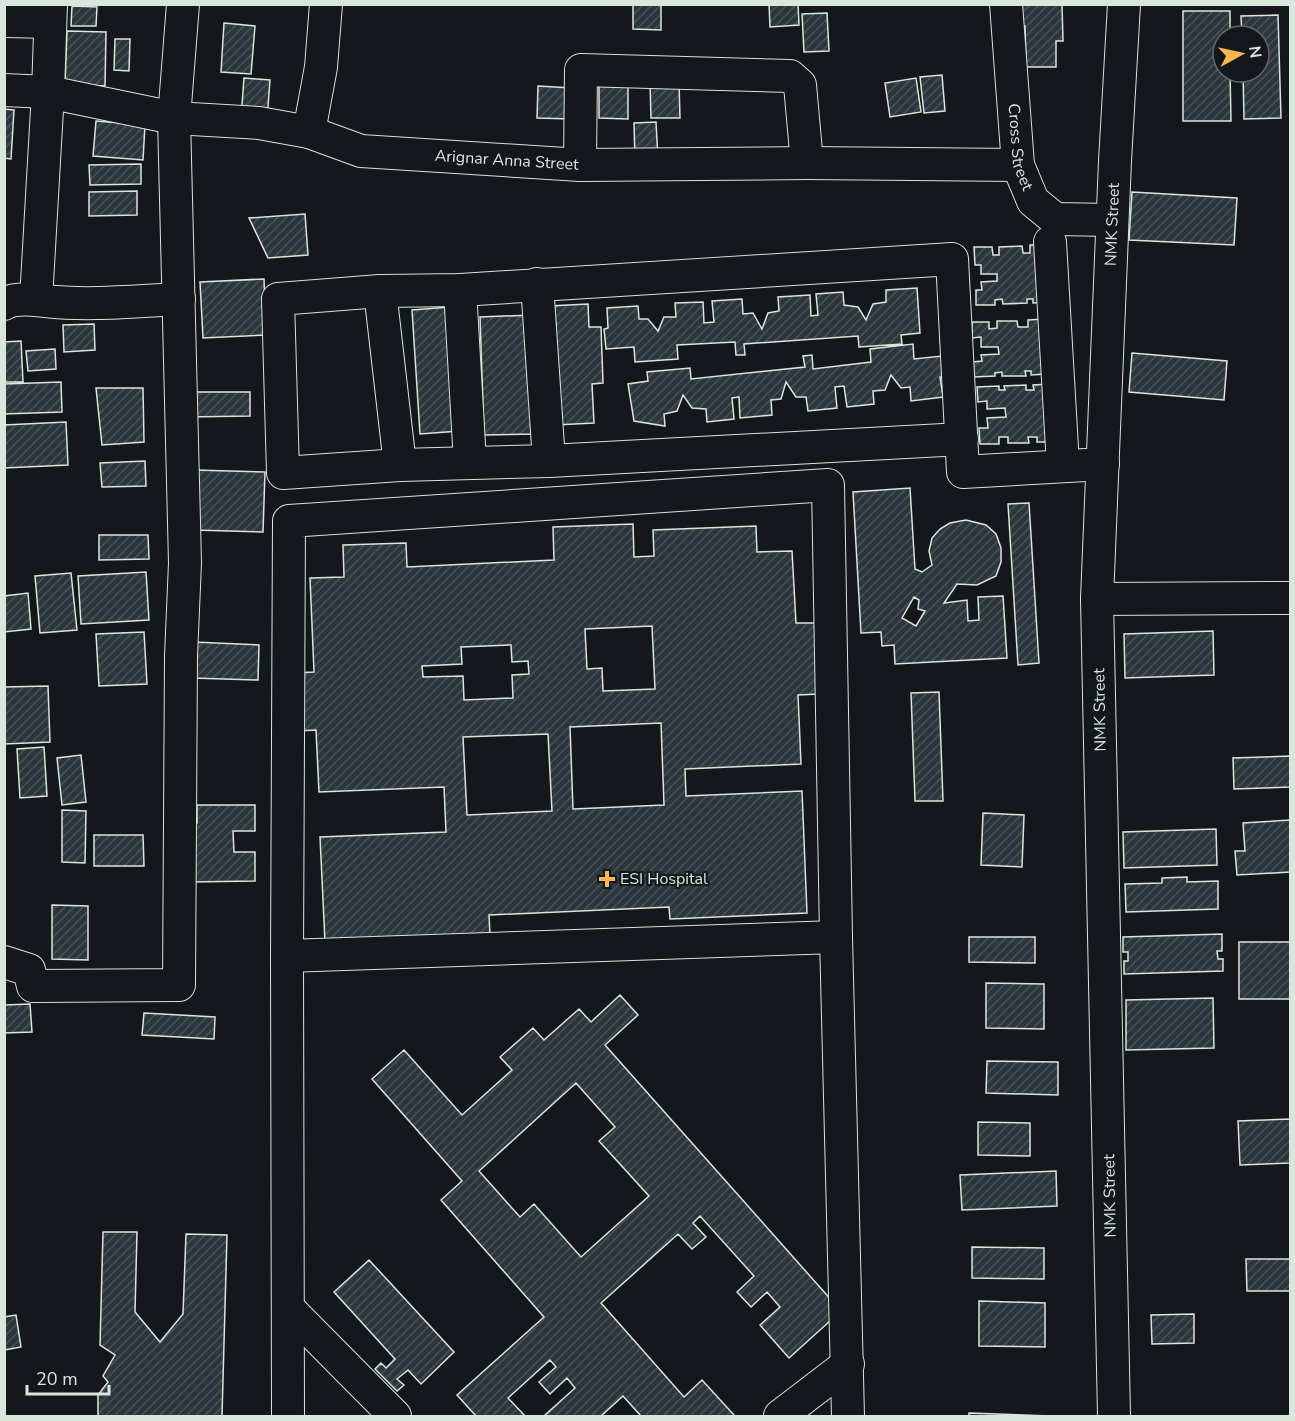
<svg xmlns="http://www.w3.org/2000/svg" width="1295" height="1421" font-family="'Nunito Sans',sans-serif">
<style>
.building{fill:url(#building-hatch);stroke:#d8e6dc;stroke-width:1.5;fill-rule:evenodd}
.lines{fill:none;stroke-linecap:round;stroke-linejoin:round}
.minor-casing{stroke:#d8e6dc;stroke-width:34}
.minor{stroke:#14181c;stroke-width:32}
.poi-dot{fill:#ffb74d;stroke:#14181c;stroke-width:2}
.labels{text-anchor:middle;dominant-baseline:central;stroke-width:4.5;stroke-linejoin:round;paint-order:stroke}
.street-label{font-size:16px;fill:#d8e6dc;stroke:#14181c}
.poi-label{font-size:16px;fill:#d8e6dc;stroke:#14181c;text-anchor:start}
</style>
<defs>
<pattern id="building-hatch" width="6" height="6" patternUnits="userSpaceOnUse" patternTransform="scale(1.5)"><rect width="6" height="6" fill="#2c363c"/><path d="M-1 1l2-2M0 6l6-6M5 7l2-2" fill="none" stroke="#4a5358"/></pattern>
</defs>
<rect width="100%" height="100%" fill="#14181c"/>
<!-- building -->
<path class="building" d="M633 4H661V30L633 29Z
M769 4H798L799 25 770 27Z
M1018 4H1062L1063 41H1056V67H1026L1025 26H1018Z
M72 6 97 7 96 26H71Z
M1183 11H1230V36H1223V72H1230L1231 121H1183Z
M827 13 829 51 804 52 802 14Z
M1278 15 1281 118 1244 119 1243 72H1259V36H1242L1241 16Z
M224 23 255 26 251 74 221 72Z
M67 31 106 32 105 86 65 84Z
M115 39H130L129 71 114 70Z
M942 75 945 111 924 113 920 77Z
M244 78 270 80 267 120 241 118Z
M916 78 921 112 890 117 885 83Z
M650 82H679L680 118H651Z
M599 84H628V119L599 118Z
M538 86 572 88 571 119 537 118Z
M4 109 14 110 11 159 4 158Z
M96 121 145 125 143 160 93 156Z
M656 122 658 160H635L634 123Z
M141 164V184L90 185 89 165Z
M137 191V215L89 216V192Z
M1132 192 1237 198 1234 245 1129 240Z
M305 214 308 255 268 258 249 218Z
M1030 245H1047L1049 302 1033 303V299H1027V303L1003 304 1002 299 995 300V305H976V290H982L981 282 997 281V274H981V265H975L974 247H992L993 255H999V247L1022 246 1023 253H1030Z
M264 279 266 335 203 338 200 282Z
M917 288 920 333 901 335 902 344 859 347 858 336 744 344 745 355H736L735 342 677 345 678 359 635 362 634 347 606 349 604 329 608 328 607 308 638 306 639 319H648L658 331 664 317H676L675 303 703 302 704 323 714 322 712 301 742 299 743 314 753 313 762 329 768 313 779 311 778 297 810 295 811 316 818 315 816 294 843 292 844 305 858 307 866 320 873 304 886 302V290Z
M588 304 589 327H601L603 383 592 384 594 423 555 425 556 323H550L549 306Z
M450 307 459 431 420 434 412 310Z
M532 315 535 434 484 435 480 317Z
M1044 319 1046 374 1031 375V371H1025L1026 376H1002V372L995 373V376L974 377 973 362 982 361 981 355 999 354 998 347H981V337L972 338V322H989V329L997 328V321H1017L1018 327H1028V320Z
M94 324 95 350 64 352 63 325Z
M21 341 23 382H4V342Z
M913 344 914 359 942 356 944 377H940L943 397 911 401 910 387 901 388 891 375 885 390 873 391 874 404 847 407 844 386 835 387 837 408 808 411 806 397H796L786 382 781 399 771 400 772 415 740 418 739 397 732 398 734 419 707 422 706 409 692 408 683 395 677 411 664 414 665 426 634 421 628 384 648 381 647 372 690 368 691 379 805 367 803 356 812 355 813 369 871 362 870 349Z
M55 349 56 369 28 371 26 351Z
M1132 353 1227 361 1224 400 1129 392Z
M61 382 62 412 4 414V384Z
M1050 384 1052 442H1037V437H1028L1029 443H1008V437H999V444H980L979 428H988L987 418 1006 417 1005 408 987 409V401L978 402 977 387 999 386V390H1005L1004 386 1026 385V390H1034L1033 385Z
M96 388H143L144 442 102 445Z
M186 392H250V416L186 417Z
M66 422 68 465 4 468V425Z
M145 461 146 486 102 487 100 463Z
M195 470 265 472 263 532 193 530Z
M910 488 915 569 922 572 932 565 929 551 932 538 940 529 950 523 966 520 986 525 996 534 1001 548V562L996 576 977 585 957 584 944 603 967 600 968 621 979 620 978 597 1003 596 1007 658 895 664 894 645 882 646 881 632 861 633 853 492ZM914 597 919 600 918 609 925 611 916 626 902 618Z
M1029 503 1039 663 1018 665 1008 504Z
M633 524 634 557 654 556 653 530 756 526 757 552 792 551 796 623H815L818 694 798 695 801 764 685 769 686 796 802 791 807 913 670 919 669 907 489 915 490 935 325 942 320 837 446 832 444 787 319 792 316 730 297 731 294 673 314 672 310 578 344 577 343 545 406 543 407 567 554 560 553 527ZM652 626 655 689 603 691 602 668 587 669 585 629ZM511 645 512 662 528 661 529 674 512 675 513 698 464 700 463 676 423 677 422 666 462 664 461 647ZM661 723 664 805 573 809 570 727ZM548 734 552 811 467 815 463 737Z
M99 535H148L149 559 99 560Z
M146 572 149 620 81 624 78 576Z
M71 573 77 630 40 633 35 576Z
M28 593 31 629 4 632V596Z
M1213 631 1214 675 1125 678 1124 634Z
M144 632 147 684 99 686 96 634Z
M193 642 259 645 258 680 192 678Z
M48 686 50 742 4 744V687Z
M939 692 943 801H915L911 693Z
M44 747 47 796 20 798 17 749Z
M81 755 86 802 62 805 57 758Z
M1290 756V787L1234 789 1233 758Z
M197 805H255V831H233L234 852H255V881L190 882 189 823H197Z
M62 810 86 811 85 863 62 862Z
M983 813 1024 815 1022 867 981 865Z
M1290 820V872L1237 875 1235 851H1245L1243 823Z
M1216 829 1217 865 1124 868 1123 832Z
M94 835H143L144 866H94Z
M1187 877V882L1218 881V909L1126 912 1125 884 1162 883V878Z
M52 905 88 906V960L52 959Z
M1222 934V951H1217L1218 959H1223V971L1124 974V961H1128V952H1123V937Z
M969 937H1035V963L969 962Z
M1239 942H1290V999H1239Z
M986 983 1044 984V1029L986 1028Z
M620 995 638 1015 605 1045 841 1311 789 1358 760 1325 780 1307 767 1292 751 1307 737 1292 754 1276 700 1216 693 1223 706 1237 692 1249 678 1234 601 1303 684 1397 702 1380 734 1415 732 1416H641L623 1396 601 1416H544L575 1388 567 1378 550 1394 539 1382 556 1367 550 1360 508 1398 525 1416H476L457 1395 544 1317 441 1200 462 1181 372 1079 404 1050 462 1115 512 1070 500 1057 533 1028 544 1040 579 1009 591 1022ZM576 1083 615 1127 599 1141 649 1196 581 1257 534 1204 520 1217 479 1171Z
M1213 998 1214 1048 1126 1050V1000Z
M30 1004 32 1032 4 1033V1005Z
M144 1013 215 1017 214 1039 142 1035Z
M987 1061 1058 1062V1095L986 1093Z
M1290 1119V1163L1240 1165 1238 1121Z
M978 1122 1030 1123V1156L978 1155Z
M1056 1171 1057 1206 962 1210 960 1175Z
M103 1232H137L135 1312 160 1342 183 1314 186 1234 227 1235 222 1416H98V1395L108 1382 103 1376 115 1355 100 1345Z
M972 1247 1044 1248V1279L972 1278Z
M1246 1259H1290V1291H1247Z
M369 1260 454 1352 421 1384 408 1370 397 1379 404 1385 397 1391 375 1369 381 1363 386 1368 395 1359 334 1292Z
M979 1301 1045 1303V1347L979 1346Z
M1194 1314V1343L1152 1344 1151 1315Z
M16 1315 21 1347 4 1350V1317Z
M969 1413 1051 1416H969Z"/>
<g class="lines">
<defs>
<g id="minor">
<path id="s1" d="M1006 4 1018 165 1033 201 1055 219 1112 220"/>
<path d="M4 21 50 22"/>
<path id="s2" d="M4 90 48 92 174 118 259 123 309 132 361 151 580 165 807 163 1018 165"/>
<path d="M309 132 321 67 326 4"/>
<path d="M580 165 581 70 790 76 800 85 807 163"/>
<path d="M1050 242 1063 465"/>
<path d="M537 284 549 461"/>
<path d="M460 290 470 462"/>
<path d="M380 291 400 465"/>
<path d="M36 300 48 92 51 4"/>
<path d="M4 304C15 297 34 300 45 301 90 306 134 301 179 299"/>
<path d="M962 439 549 461 400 465 283 473 278 299 380 291 460 290 952 259 963 472 1103 464"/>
<path d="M1097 599 1290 598"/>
<path d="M287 956 289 521 828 485 836 937 848 1416"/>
<path d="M4 962 29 970 33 986 179 985 181 656 185 563 174 118 183 4"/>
<path d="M289 1309 395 1416"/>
<path d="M288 1416 287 956 836 937"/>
<path d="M780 1416 848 1364"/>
<path id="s3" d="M1114 1416 1097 599 1115 161 1124 4"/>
</g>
</defs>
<!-- minor casing -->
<use href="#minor" class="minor-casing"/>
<!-- minor -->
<use href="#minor" class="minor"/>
</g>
<!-- markers -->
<path class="poi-dot" d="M604 870h6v6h6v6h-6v6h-6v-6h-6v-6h6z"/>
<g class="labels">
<!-- street labels -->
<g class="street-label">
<text stroke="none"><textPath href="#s1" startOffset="144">Cross Street</textPath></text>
<text stroke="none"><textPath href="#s2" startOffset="510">Arignar Anna Street</textPath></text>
<text stroke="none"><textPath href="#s3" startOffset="1192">NMK Street</textPath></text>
<text transform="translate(1100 710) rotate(-91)">NMK Street</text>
<text transform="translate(1110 1196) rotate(-91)">NMK Street</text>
</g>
<!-- poi labels -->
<g class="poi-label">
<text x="620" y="879">ESI Hospital</text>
</g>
</g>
<!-- border -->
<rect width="1295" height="1421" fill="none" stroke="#d8e6dc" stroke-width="12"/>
<!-- north arrow -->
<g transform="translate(1241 54) rotate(82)"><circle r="28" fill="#14181c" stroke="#626a69" stroke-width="1.5"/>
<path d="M0-4.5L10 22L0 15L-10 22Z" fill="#ffb74d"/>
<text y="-9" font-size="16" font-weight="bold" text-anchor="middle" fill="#d8e6dc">N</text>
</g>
<!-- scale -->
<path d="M27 1385v9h82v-9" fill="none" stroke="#d8e6dc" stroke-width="3"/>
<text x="36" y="1385" font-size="18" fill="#d8e6dc" stroke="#14181c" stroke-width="4.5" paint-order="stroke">20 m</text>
</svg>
